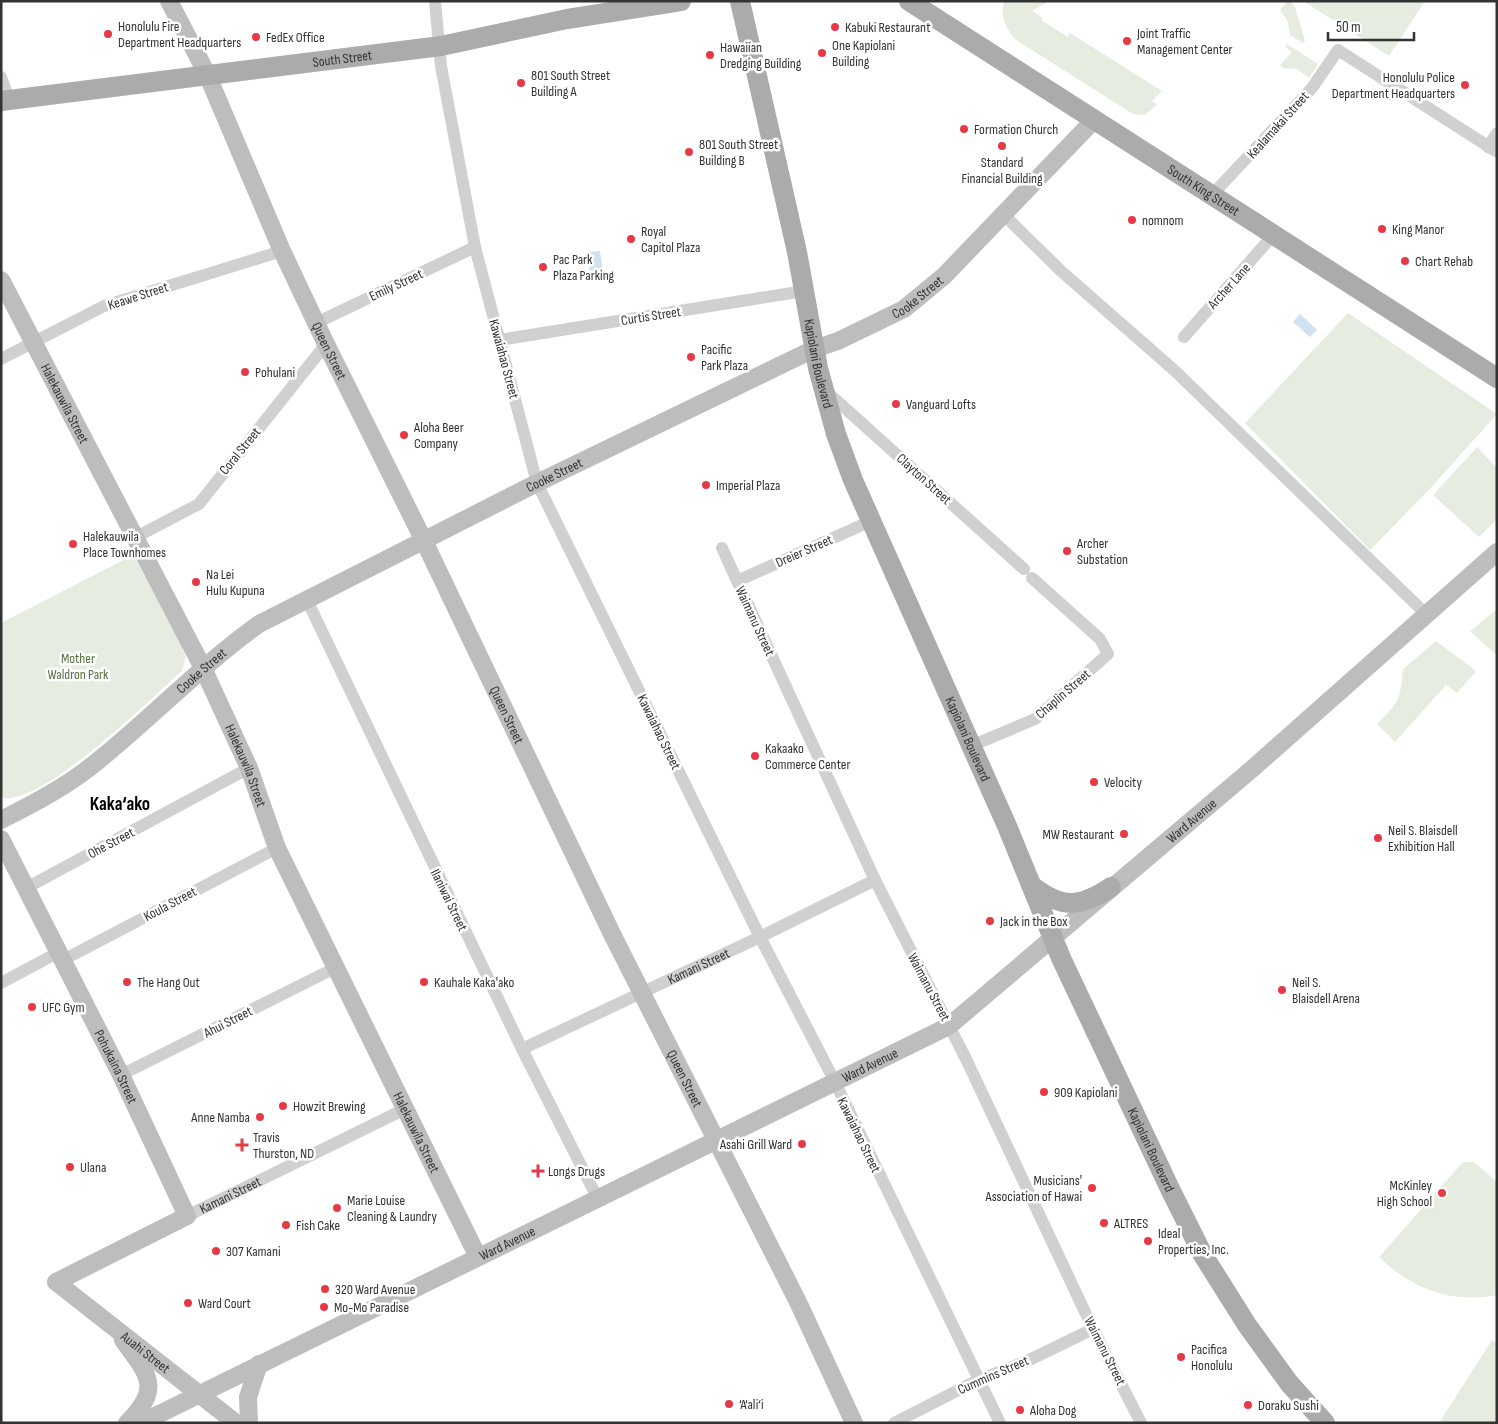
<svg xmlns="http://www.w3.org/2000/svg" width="1498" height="1424" font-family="'Sofia Sans Condensed',sans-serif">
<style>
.green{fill:#e6ecdf}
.water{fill:#cfe2ee}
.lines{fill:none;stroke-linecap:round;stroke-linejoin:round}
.street{stroke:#d0d0d0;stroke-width:12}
.secondary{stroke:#bdbdbd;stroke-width:18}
.primary{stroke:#ababab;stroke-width:20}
.poi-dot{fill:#e63946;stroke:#fff;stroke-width:2}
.labels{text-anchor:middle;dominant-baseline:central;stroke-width:5;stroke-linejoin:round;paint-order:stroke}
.poi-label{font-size:14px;fill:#333;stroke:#fff;text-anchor:start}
.street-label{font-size:14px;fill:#333;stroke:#fff}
.park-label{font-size:14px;fill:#56703f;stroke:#fff}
.district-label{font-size:19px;font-weight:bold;fill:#000;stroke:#fff}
</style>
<rect width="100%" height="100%" fill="#fff"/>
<!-- green -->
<path class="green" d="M1004 1H1050L1032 11 1043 18 1041 20 1068 37 1070 33 1162 91 1152 101 1157 105 1144 115 1133 114 1016 40C1005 28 1000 17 1004 1Z
M1287 1H1290L1295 7 1305 41 1303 43 1290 35 1288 22 1280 10Z
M1303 1H1425L1389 56Z
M1287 44 1318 64 1309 78 1297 69 1283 68 1280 65 1292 52 1285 47Z
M1348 313 1497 414 1426 493 1370 550 1245 423Z
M1477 447 1497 468V519L1479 537 1433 495Z
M133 555 179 639 186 657 182 671C149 700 43 806 1 798V623Z
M1497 609V656L1470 631Z
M1436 641 1476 671 1457 693 1446 685 1395 742 1377 724C1398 704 1401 698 1403 669Z
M1463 1162H1474L1497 1182V1295C1451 1304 1412 1289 1379 1257Z
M1492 1340 1497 1343V1423H1439Z"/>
<!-- water -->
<path class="water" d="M600 251 603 271 590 273 587 252Z
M1300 314 1317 330 1310 337 1293 322Z"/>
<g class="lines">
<!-- street -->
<g class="street">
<path d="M435 1 441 66 475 247 537 483 760 937 835 1082 1000 1423"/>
<path d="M1 77 9 99"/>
<path d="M1488 147 1497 133"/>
<path d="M1212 195 1312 88 1338 50 1497 152"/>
<path d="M1004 215 1061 271 1174 370 1426 614"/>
<path d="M316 323 475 247"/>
<path d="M1184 337 1274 234"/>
<path d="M499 340 804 291"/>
<path d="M1 359 104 306 282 251"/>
<path d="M826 391 1024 569"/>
<path d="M136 537 199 504 326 344"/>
<path d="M722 548 875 880 967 1061 1093 1329 1141 1423"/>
<path d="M737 581 871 521"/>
<path d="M306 598 522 1049 598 1199"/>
<path d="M971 746 1035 719 1108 654 1100 639 1032 578"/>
<path d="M26 888 249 768"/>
<path d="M63 960 277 848"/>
<path d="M1 983 59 952"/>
<path id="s1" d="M522 1049 760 937 875 880"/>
<path d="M121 1075 335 968"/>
<path id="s2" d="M187 1216 405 1109"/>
<path d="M894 1423 978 1380 1025 1362 1093 1329"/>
</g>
<!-- secondary -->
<g class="secondary">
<path id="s3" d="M169 1 207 74 282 251 326 344 424 541 612 934 798 1302 854 1423"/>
<path id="s4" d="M1 280 203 668 249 768 277 848 478 1257"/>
<path id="s5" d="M1 820C35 803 69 785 99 760 153 716 202 665 259 624L537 483 814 349 838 341 904 309 944 276 1095 119"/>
<path id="s6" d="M1 839 121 1075 187 1216 56 1282 236 1423"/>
<path d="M123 1340C148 1375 163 1387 127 1423"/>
<path id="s7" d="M141 1423 949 1026 1252 769 1497 552"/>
<path d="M249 1423 248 1397 259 1364"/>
</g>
<!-- primary -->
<g class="primary">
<path id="s8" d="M740 1 797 252 818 368 836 434 853 480 1007 826 1061 958 1171 1191 1203 1255 1247 1325 1289 1383 1325 1423"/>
<path id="s9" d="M909 1 1497 378"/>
<path id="s10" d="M1 101 441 46 567 19 681 1"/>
<path d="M1031 885C1061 909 1080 908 1111 887"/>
</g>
</g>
<!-- markers -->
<g class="poi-dot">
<circle cx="835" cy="27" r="5"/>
<circle cx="108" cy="34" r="5"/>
<circle cx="256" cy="37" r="5"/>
<circle cx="1127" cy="41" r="5"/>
<circle cx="822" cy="53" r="5"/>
<circle cx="710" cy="55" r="5"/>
<circle cx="521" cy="83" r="5"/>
<circle cx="1465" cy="85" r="5"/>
<circle cx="964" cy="129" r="5"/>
<circle cx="1002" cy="146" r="5"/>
<circle cx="689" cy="152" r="5"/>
<circle cx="1132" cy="220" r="5"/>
<circle cx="1382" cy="229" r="5"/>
<circle cx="631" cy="239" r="5"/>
<circle cx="1405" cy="261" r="5"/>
<circle cx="543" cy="267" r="5"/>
<circle cx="691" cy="357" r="5"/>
<circle cx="245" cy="372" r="5"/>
<circle cx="896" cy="404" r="5"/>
<circle cx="404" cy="435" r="5"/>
<circle cx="706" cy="485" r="5"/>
<circle cx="73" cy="544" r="5"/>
<circle cx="1067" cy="551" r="5"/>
<circle cx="196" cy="582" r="5"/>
<circle cx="755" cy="756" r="5"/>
<circle cx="1094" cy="782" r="5"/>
<circle cx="1124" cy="834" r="5"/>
<circle cx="1378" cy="838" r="5"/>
<circle cx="990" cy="921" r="5"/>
<circle cx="127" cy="982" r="5"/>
<circle cx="424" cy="982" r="5"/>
<circle cx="1282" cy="990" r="5"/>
<circle cx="32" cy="1007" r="5"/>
<circle cx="1044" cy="1092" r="5"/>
<circle cx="283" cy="1106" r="5"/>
<circle cx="260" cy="1117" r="5"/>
<circle cx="802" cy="1144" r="5"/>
<path d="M239.5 1137.5h5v5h5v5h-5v5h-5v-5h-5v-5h5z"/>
<circle cx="70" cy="1167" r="5"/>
<path d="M535.5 1163.5h5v5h5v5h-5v5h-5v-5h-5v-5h5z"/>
<circle cx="1092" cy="1188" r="5"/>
<circle cx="1442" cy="1193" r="5"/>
<circle cx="337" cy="1208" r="5"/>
<circle cx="1104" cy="1223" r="5"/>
<circle cx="286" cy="1225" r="5"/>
<circle cx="1148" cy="1241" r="5"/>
<circle cx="216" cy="1251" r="5"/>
<circle cx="325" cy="1289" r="5"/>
<circle cx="188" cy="1303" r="5"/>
<circle cx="324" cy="1307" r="5"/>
<circle cx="1181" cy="1357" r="5"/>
<circle cx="729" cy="1404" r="5"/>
<circle cx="1248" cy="1405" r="5"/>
<circle cx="1020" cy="1410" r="5"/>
</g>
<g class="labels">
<!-- poi labels -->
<g class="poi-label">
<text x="118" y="26">Honolulu Fire<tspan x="118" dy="16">Department Headquarters</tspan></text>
<text x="845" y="27">Kabuki Restaurant</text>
<text x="1137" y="33">Joint Traffic<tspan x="1137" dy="16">Management Center</tspan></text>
<text x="266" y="37">FedEx Office</text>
<text x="832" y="45">One Kapiolani<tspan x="832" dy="16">Building</tspan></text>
<text x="720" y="47">Hawaiian<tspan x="720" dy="16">Dredging Building</tspan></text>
<text x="531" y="75">801 South Street<tspan x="531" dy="16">Building A</tspan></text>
<text x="1455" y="77" text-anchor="end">Honolulu Police<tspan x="1455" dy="16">Department Headquarters</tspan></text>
<text x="974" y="129">Formation Church</text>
<text x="699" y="144">801 South Street<tspan x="699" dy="16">Building B</tspan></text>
<text x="1002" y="162" text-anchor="middle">Standard<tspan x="1002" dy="16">Financial Building</tspan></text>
<text x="1142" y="220">nomnom</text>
<text x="1392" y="229">King Manor</text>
<text x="641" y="231">Royal<tspan x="641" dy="16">Capitol Plaza</tspan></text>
<text x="553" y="259">Pac Park<tspan x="553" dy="16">Plaza Parking</tspan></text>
<text x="1415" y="261">Chart Rehab</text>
<text x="701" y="349">Pacific<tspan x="701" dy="16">Park Plaza</tspan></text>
<text x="255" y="372">Pohulani</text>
<text x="906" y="404">Vanguard Lofts</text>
<text x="414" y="427">Aloha Beer<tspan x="414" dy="16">Company</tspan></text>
<text x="716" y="485">Imperial Plaza</text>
<text x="83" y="536">Halekauwila<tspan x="83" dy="16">Place Townhomes</tspan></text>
<text x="1077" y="543">Archer<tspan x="1077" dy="16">Substation</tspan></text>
<text x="206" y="574">Na Lei<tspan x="206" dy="16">Hulu Kupuna</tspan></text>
<text x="765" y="748">Kakaako<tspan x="765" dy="16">Commerce Center</tspan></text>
<text x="1104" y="782">Velocity</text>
<text x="1388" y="830">Neil S. Blaisdell<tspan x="1388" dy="16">Exhibition Hall</tspan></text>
<text x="1114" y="834" text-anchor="end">MW Restaurant</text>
<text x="1000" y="921">Jack in the Box</text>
<text x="137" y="982">The Hang Out</text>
<text x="434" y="982">Kauhale Kaka'ako</text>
<text x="1292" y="982">Neil S.<tspan x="1292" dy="16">Blaisdell Arena</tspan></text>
<text x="42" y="1007">UFC Gym</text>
<text x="1054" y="1092">909 Kapiolani</text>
<text x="293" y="1106">Howzit Brewing</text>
<text x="250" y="1117" text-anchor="end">Anne Namba</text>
<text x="253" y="1137">Travis<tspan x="253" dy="16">Thurston, ND</tspan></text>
<text x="792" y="1144" text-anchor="end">Asahi Grill Ward</text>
<text x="80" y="1167">Ulana</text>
<text x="548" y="1171">Longs Drugs</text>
<text x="1082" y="1180" text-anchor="end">Musicians'<tspan x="1082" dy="16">Association of Hawai</tspan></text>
<text x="1432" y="1185" text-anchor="end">McKinley<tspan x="1432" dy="16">High School</tspan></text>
<text x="347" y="1200">Marie Louise<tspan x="347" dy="16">Cleaning &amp; Laundry</tspan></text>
<text x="1114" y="1223">ALTRES</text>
<text x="296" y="1225">Fish Cake</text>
<text x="1158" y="1233">Ideal<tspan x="1158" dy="16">Properties, Inc.</tspan></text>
<text x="226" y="1251">307 Kamani</text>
<text x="335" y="1289">320 Ward Avenue</text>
<text x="198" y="1303">Ward Court</text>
<text x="334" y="1307">Mo-Mo Paradise</text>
<text x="1191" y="1349">Pacifica<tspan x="1191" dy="16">Honolulu</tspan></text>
<text x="739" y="1404">‘A‘ali‘i</text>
<text x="1258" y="1405">Doraku Sushi</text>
<text x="1030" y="1410">Aloha Dog</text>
</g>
<!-- street labels -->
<g class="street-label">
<text stroke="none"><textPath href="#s10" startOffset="344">South Street</textPath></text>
<text transform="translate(1278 125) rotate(-48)">Kealamakai Street</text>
<text stroke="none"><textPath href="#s9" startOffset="350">South King Street</textPath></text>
<text transform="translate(396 285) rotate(-25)">Emily Street</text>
<text transform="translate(1229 286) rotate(-48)">Archer Lane</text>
<text stroke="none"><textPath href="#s5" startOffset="1061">Cooke Street</textPath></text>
<text transform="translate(138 296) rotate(-18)">Keawe Street</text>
<text transform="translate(651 316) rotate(-9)">Curtis Street</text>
<text stroke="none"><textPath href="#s3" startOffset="385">Queen Street</textPath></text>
<text transform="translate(504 359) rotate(75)">Kawaiahao Street</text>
<text stroke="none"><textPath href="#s8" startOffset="371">Kapiolani Boulevard</textPath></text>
<text stroke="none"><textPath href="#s4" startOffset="139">Halekauwila Street</textPath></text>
<text transform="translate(240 451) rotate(-51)">Coral Street</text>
<text stroke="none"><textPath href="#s5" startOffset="656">Cooke Street</textPath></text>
<text transform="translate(924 479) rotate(42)">Clayton Street</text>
<text transform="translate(804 551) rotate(-24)">Dreier Street</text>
<text transform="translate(755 621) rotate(65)">Waimanu Street</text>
<text stroke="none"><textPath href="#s5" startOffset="251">Cooke Street</textPath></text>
<text transform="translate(1063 694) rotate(-41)">Chaplin Street</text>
<text stroke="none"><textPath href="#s3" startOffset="790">Queen Street</textPath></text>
<text transform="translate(659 732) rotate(64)">Kawaiahao Street</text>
<text stroke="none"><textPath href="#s8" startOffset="776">Kapiolani Boulevard</textPath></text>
<text stroke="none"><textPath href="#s4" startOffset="544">Halekauwila Street</textPath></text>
<text stroke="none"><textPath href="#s7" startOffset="1218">Ward Avenue</textPath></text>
<text transform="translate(111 843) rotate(-28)">Ohe Street</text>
<text transform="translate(449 900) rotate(64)">Ilaniwai Street</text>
<text transform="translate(170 904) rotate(-28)">Koula Street</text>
<text stroke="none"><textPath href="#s1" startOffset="195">Kamani Street</textPath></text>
<text transform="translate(929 987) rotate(62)">Waimanu Street</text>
<text transform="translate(228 1022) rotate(-27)">Ahui Street</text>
<text stroke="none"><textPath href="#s7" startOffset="812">Ward Avenue</textPath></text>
<text stroke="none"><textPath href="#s6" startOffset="255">Pohukaina Street</textPath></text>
<text stroke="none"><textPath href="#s3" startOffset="1195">Queen Street</textPath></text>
<text stroke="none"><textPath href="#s4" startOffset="949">Halekauwila Street</textPath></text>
<text transform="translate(859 1135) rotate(64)">Kawaiahao Street</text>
<text stroke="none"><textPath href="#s8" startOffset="1226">Kapiolani Boulevard</textPath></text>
<text stroke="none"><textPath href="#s2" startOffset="48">Kamani Street</textPath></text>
<text stroke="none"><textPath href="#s7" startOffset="408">Ward Avenue</textPath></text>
<text stroke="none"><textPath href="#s6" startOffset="681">Auahi Street</textPath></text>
<text transform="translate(1105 1351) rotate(63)">Waimanu Street</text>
<text transform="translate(993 1375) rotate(-24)">Cummins Street</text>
</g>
<!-- park labels -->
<g class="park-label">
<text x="78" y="658">Mother<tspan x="78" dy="16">Waldron Park</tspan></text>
</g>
<!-- district labels -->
<g class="district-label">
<text x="120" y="804">Kaka‘ako</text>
</g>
</g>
<!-- border -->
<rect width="1498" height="1424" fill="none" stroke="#333333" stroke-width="5"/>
<!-- scale -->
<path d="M1328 32v8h86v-8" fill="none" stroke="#333333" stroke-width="2.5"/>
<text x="1336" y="32" font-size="15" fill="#333333" stroke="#ffffff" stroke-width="4" paint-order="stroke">50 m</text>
</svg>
